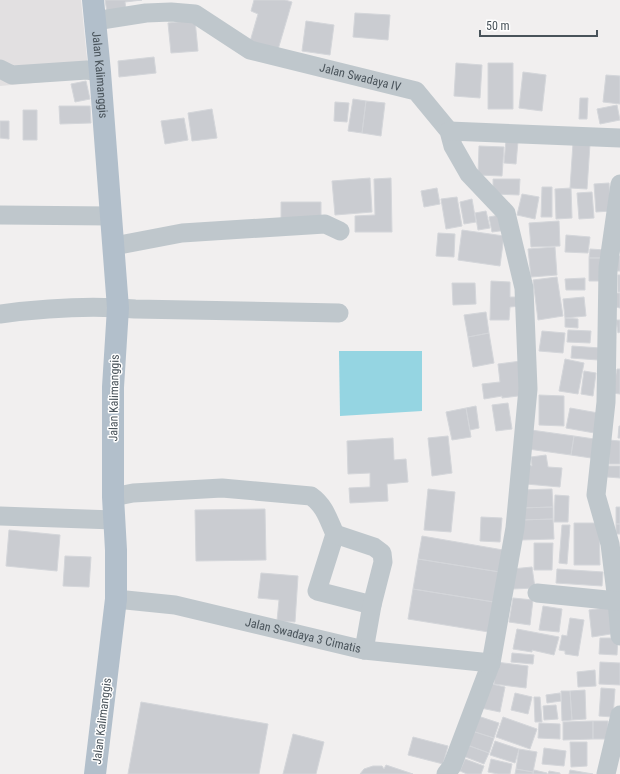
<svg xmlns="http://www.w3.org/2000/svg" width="620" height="774" font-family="'Roboto Condensed',sans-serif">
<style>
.education{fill:#e2e0e1}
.water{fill:#95d5e2}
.building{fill:#caccd1;stroke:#d4d6da}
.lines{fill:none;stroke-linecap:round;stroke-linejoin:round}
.minor{stroke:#bfc7cc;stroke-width:19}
.major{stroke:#b2bfcb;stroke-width:22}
.labels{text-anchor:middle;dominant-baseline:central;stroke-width:3;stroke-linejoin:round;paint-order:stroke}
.street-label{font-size:12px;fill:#49535a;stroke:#fff}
</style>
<rect width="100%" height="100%" fill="#f1efef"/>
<!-- education -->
<path class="education" d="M0 0H81L89 78 0 86Z"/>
<!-- water -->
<path class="water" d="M339 351H422V411L340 416Z"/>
<!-- building -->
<path class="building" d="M105 0H142L125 2 126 9 107 12Z
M254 0H285L292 2 277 53 249 45 258 14 251 11Z
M355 13 390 15 388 40 353 37Z
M195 20 198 51 171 53 168 23Z
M306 21 334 25 330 55 302 51Z
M154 57 156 73 119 77 118 61Z
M456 63 482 65 480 98 454 96Z
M488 63H513V109H488Z
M523 72 546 75 542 111 519 108Z
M606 75 620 76V104L603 102Z
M86 81 90 99 75 102 71 84Z
M580 98H588L587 119H579Z
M353 99 366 101 362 133 348 131Z
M366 101 385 103 381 136 362 133Z
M335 102 349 103 347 122 334 121Z
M617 105 620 120 600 124 597 109Z
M59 106H90L91 123 60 124Z
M212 109 217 138 192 141 188 113Z
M23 110H37V140H23Z
M184 118 188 140 165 144 161 121Z
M0 121H9V139L0 138Z
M506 140 518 141 516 164 504 163Z
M573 143 590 144 587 189 570 188Z
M479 146 504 147 502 176 478 175Z
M370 178 372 212 335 215 332 181Z
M391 178 392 232H355V216L375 215 374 179Z
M493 179H520L519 195 493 194Z
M609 183 611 211 596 212 594 184Z
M542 187H552V217H541Z
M437 188 440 204 424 207 421 191Z
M571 188 572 218 556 219 555 189Z
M592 192 594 218 579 219 577 193Z
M522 194 539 197 535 219 517 215Z
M457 197 462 226 446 229 441 199Z
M472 199 476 222 464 224 460 202Z
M281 202H321V220H281Z
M486 211 490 228 478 230 475 213Z
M505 214 507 230 492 232 489 217Z
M559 221 560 246 531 247 529 223Z
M462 230 504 236 500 266 458 260Z
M438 233 455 234 454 257 436 256Z
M566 235 590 237 588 253 565 252Z
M555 247 557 275 531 277 528 249Z
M590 249 605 250V258H589Z
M615 256H620V271H617Z
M589 258H605V281H589Z
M618 275H620V292H618Z
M557 277 563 316 538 320 533 280Z
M585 278V290H566L565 279Z
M491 281 510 282V297H520L521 306 510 307 509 320H490Z
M452 283H475L476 304 453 305Z
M616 293H620V308L616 307Z
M584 297 586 316 565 318 563 299Z
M486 312 489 333 468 337 464 315Z
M565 318 578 319V328L565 327Z
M616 320H620V332L618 333Z
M568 330 591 331 590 343 567 342Z
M542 331 565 333 563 353 539 351Z
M489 333 494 363 473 367 468 337Z
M572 346 600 348 598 360 571 358Z
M565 359 584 363 578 394 559 391Z
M521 361 526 395 502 398V396L484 399 482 384 500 382 498 364Z
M617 369H620V394L612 393Z
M584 371 596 373 593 396 581 394Z
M539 395 564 396V426L539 425Z
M508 403 512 429 496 431 492 405Z
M476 406 479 428 470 430 466 408Z
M466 408 471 437 452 440 446 412Z
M570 408 604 414 600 434 566 428Z
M619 426H620V438H618Z
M531 430 574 436 571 455 528 449Z
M448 436 452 473 432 476 428 438Z
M574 436 601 440 598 459 571 455Z
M393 438 394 460 406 459 408 482 387 484 388 501 350 503 349 488 370 487V473L348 474 347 441Z
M609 440 620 441V464H609Z
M546 455 548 467 562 468 560 487 526 484 527 465 532 466 531 457Z
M607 466H620V478L607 477Z
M428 489 455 492 451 532 424 530Z
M552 489 553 507 520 508 519 490Z
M555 495 569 496 568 522H554Z
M553 507V519L520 520V508Z
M616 507H620V524H616Z
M265 509 266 560 196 561 195 510Z
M481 517 502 518 500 542 480 541Z
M553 519 554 539 521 540 520 520Z
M574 523H599L600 565H574Z
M616 524H620V534H616Z
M562 525H570L567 564 559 563Z
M9 530 60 535 57 571 6 566Z
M422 536 509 551 506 573 418 559Z
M534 543H553L552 570H534Z
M65 556 91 557 89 587 63 586Z
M418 559 506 573 500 603 413 589Z
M532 567 535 588 512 589V569Z
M557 569 603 572 602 586 556 583Z
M261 573 298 576 295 622 277 621 279 600 258 598Z
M413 589 500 603 495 633 408 619Z
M513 598 533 600 530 625 509 622Z
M543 606 562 609 559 632 539 630Z
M613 607 617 633 592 637 589 610Z
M570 618 584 620 578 656 565 654V651L559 650 562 635 567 636Z
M517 629 559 637 554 655 532 650V652L513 649Z
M600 638H618L617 655 599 654Z
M512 653 534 655 533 664 511 662Z
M496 662 528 666 526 688 494 684Z
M600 662 620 663V685L599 684Z
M595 670 596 686 578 687 577 672Z
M487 683 505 687 500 712 481 708Z
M601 688 615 689 613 717 599 716Z
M585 690 586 719 572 720 570 691Z
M561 691H570L572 720 562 721Z
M515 693 532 697 528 714 511 710Z
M560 693 561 701 547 703 546 695Z
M534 697H540L542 722H535Z
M141 702 268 724 259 774H128Z
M556 705 558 719 544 720 543 706Z
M478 716 499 723 494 738 472 731Z
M503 717 537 729 530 749 496 737Z
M593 721H608V739H593Z
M593 721V739L563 740V722Z
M539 723 560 724V739L538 738Z
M472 731 494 738 489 753 467 745Z
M293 734 324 742 316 774H283Z
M413 737 448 746 443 764 408 755Z
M495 741 519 749 515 763 490 755Z
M570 742H587V766L571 767Z
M467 745 489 753 484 764 463 756Z
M544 748 566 751 564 766 542 764Z
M519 749 537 752 533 772 516 769Z
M465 759 484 766 481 774H467L460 771Z
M491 759 512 764 510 774H498L488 772Z
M386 765 413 774H360L364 769 373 766H382L384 769Z
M516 769 533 772V774H515Z
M534 770 547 773V774H533Z
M570 770 593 774H569Z
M549 771 560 773V774H548Z"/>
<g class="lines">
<!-- minor -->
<g class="minor">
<path id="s1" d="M95 21 146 13 171 12 195 14 250 50 416 91 449 131 453 146 469 174 506 213 524 288 528 389 515 528 491 663 452 766 446 774"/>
<path d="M0 69 12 75 87 70 100 72"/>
<path d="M449 131 620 138"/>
<path d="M620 184 608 268 606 402 596 495 610 544 617 601 620 636"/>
<path d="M0 215 111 216"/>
<path d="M114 246 182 233 325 224 340 231"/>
<path d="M0 314C45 308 90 305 135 309L339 313"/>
<path d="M113 497 133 493 222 488 311 496C325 506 328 519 335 534L317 591 372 605"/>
<path d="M0 516 114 520"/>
<path d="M335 534 374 547 382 553 383 562 372 605 364 650"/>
<path d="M537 593 617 601"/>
<path id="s2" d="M116 599 175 605 364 650 491 663"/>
<path d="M606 774 620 715"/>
</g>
<!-- major -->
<path class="major" id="s3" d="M93 0 100 72 118 308 113 387V497L116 550V599L95 774"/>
</g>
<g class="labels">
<!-- street labels -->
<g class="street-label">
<text stroke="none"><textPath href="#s3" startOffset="75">Jalan Kalimanggis</textPath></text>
<text stroke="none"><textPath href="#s1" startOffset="280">Jalan Swadaya IV</textPath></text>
<text transform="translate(114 398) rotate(-89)">Jalan Kalimanggis</text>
<text stroke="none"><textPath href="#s2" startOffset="191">Jalan Swadaya 3 Cimatis</textPath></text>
<text transform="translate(102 721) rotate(-83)">Jalan Kalimanggis</text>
</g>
</g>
<!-- scale -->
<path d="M480 30v6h117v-6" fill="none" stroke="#49535a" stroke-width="2"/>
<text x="486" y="30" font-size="12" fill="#49535a" stroke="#ffffff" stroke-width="3" paint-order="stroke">50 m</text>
</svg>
